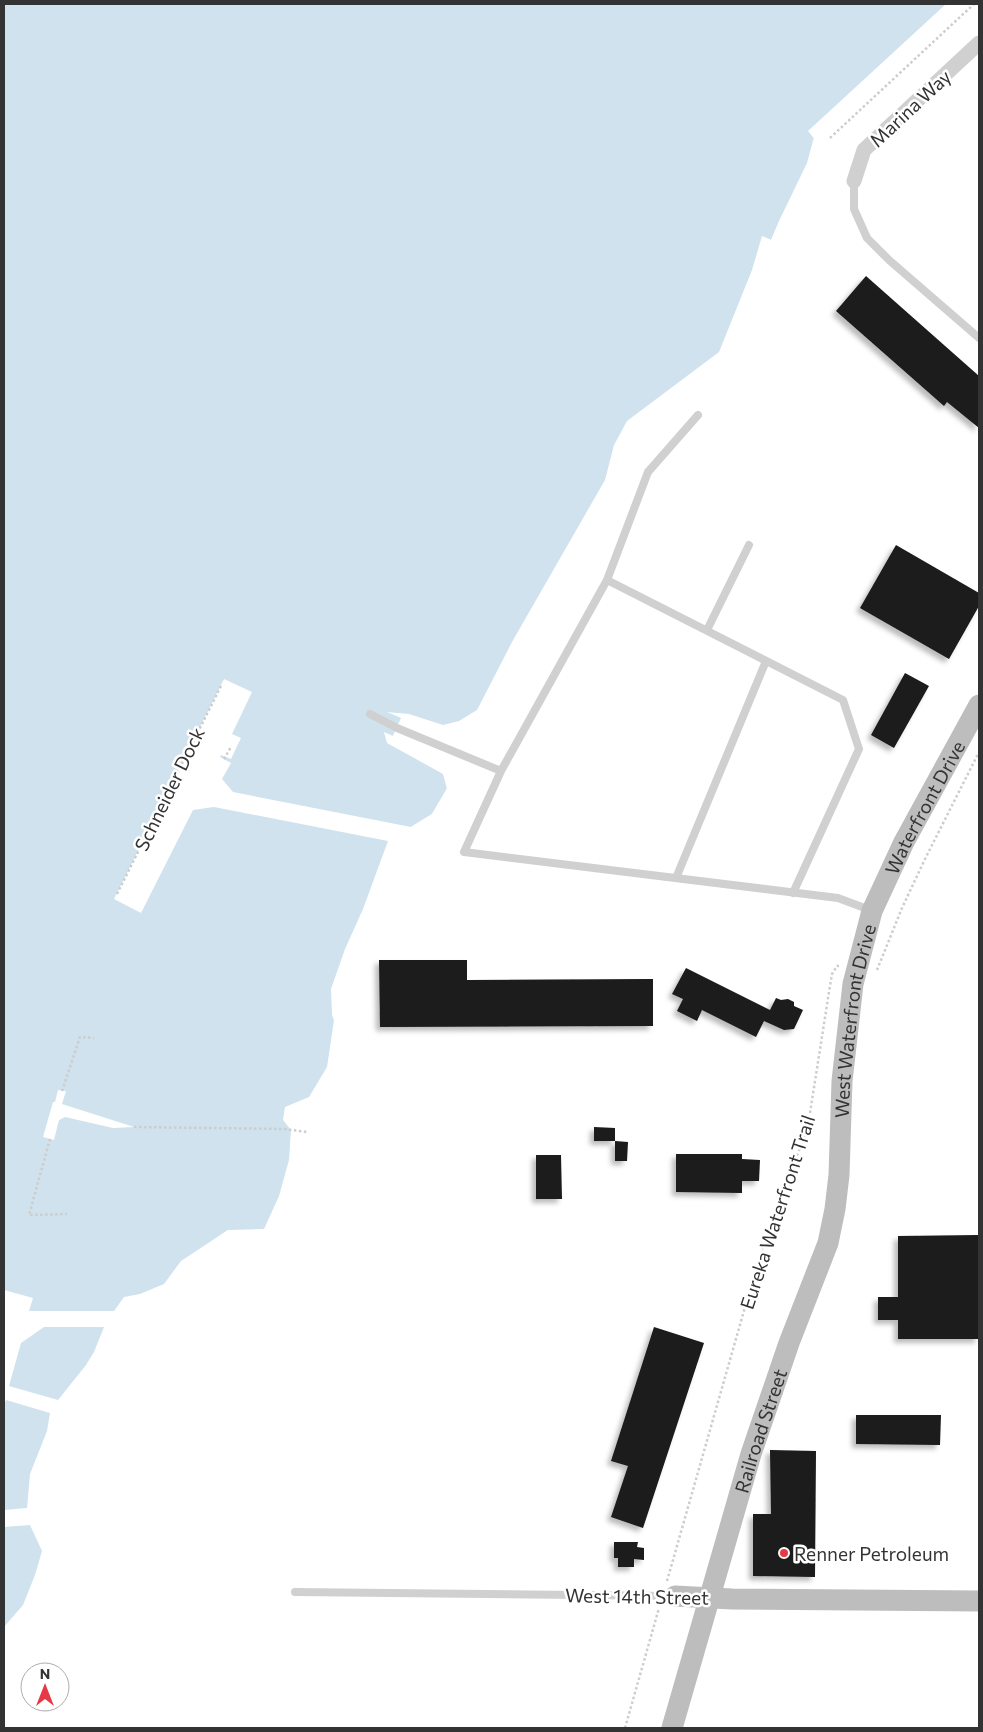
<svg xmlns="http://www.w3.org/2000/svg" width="983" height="1732" font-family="Commissioner,sans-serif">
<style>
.water{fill:#cfe2ee}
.pier{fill:#fff;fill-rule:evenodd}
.building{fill:#1a1a1a;filter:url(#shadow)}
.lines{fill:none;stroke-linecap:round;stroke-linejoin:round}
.path{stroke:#cdcdcd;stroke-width:2.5;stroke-dasharray:2.5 2.5;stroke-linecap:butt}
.lane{stroke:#d0d0d0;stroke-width:8}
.street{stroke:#d0d0d0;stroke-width:15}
.secondary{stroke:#bdbdbd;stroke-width:21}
.poi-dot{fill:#e63946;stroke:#fff;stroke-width:2}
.labels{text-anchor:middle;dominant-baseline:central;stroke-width:5;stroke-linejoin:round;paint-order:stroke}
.street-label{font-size:19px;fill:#333;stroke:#fff}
.poi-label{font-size:19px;fill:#333;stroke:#fff;text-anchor:start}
</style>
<defs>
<filter id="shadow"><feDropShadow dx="-4" dy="4" stdDeviation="2.5" flood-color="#0004"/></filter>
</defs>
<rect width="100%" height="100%" fill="#fff"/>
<!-- water -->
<path class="water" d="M4 4H959L814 137 807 163 779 221 721 357 623 430 616 471 478 713 462 730 401 718 391 740 437 767 450 783 432 814 411 827 392 846 340 980 327 1067 309 1097 285 1107 283 1120 291 1130 289 1160 279 1196 264 1229 228 1230 187 1259 167 1290 125 1299 92 1364 64 1395 32 1491 37 1531 47 1556 30 1605 4 1632Z"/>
<!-- pier -->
<path class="pier" d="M946 4H961L840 115 816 141 808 131Z
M762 236 774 241 723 358 625 431 619 472 508 662 480 715 464 732 453 735 420 726 387 712 409 714 443 725 459 721 477 710 512 642 605 480 614 445 627 421 719 352 752 270Z
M224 679 252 692 232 734 241 738 231 759 221 755 220 757 231 763 222 779 233 792 411 827 432 814 447 789 443 774 387 743 384 732 395 737V739L439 765 452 782 428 825 416 828H411L410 832 394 847 343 981 336 1026 332 1015 331 989 345 949 363 909 388 841 214 807 193 810 141 913 114 899Z
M58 1090 66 1091 62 1104 134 1127 113 1128 65 1117 59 1120 54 1140 43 1137 53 1102H55Z
M228 1230H231L230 1233 189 1261 169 1292 127 1301 94 1365 67 1396 65 1402H62L58 1415 60 1417 35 1492 39 1531 49 1557 32 1606 4 1635V1627L23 1605 35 1575 42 1551 30 1525 4 1527V1510L27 1508 30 1474 47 1431 50 1413 6 1400 4 1405V1290L33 1298 29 1311H114L124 1297 140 1294 164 1284 181 1261ZM44 1327H104L94 1352 86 1365 58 1400 9 1386 21 1343Z"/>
<!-- building -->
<path class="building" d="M866 276 979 376V428L947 402 944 406 836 311Z
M896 545 979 593V606L949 659 860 608Z
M905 673 929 686 894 748 871 735Z
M379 960H467V980L653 979V1026L380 1027Z
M686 968 770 1010 776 998 781 1000 788 999 794 1002V1006L803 1010 794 1029 784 1030 764 1021 756 1037 702 1010 697 1021 677 1011 683 999 672 994Z
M594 1127 615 1128V1141L628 1142 627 1161H615V1141H594Z
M676 1154H742V1159L760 1160 759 1181H742V1193L676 1192Z
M536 1155H561L562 1199H536Z
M979 1235V1339H898V1320H878V1297H898V1236Z
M654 1327 704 1343 643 1528 611 1517 628 1466 611 1461Z
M856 1415H941L940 1445 856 1444Z
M770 1450 816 1451 815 1577 753 1576V1514H771Z
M614 1542H638L637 1547 644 1548V1560L634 1559V1567H618V1558H614Z"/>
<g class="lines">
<!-- path -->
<path class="path" d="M830 138 974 4
M224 759 231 747
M117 894 222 684
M877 970 902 908 925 859 979 752
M62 1091 80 1037 94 1038
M134 1127 284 1129 307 1132
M50 1139 29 1215 67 1214
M667 1581 757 1265 784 1186 807 1132 829 992 832 974 837 966H839
M625 1728 659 1608"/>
<!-- lane -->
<path class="lane" d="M854 181V209L867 238 889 260 979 338
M698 415 648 472 607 580 501 771 464 852 838 898 870 910
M607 580 843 700 859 749 793 893
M707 630 749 545
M370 714 397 728 501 771
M676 878 766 661
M295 1592 673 1596"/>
<!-- street -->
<path class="street" d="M854 181 864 150 979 43"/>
<!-- secondary -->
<g class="secondary">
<path d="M675 1596 732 1599 979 1601"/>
<path id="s1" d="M672 1728 751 1454 789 1343 828 1243 835 1209 839 1175 842 1081 853 984 872 911 904 842 979 705"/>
</g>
</g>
<!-- markers -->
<circle class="poi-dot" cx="784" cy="1553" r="5"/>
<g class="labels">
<!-- street labels -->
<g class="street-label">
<text transform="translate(910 108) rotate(-43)">Marina Way</text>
<text transform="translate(169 789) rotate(-64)">Schneider Dock</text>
<text stroke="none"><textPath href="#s1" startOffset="962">Waterfront Drive</textPath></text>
<text stroke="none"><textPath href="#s1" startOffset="734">West Waterfront Drive</textPath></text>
<text transform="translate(777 1212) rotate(-72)">Eureka Waterfront Trail</text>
<text stroke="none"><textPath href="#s1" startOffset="310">Railroad Street</textPath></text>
<text transform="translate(637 1596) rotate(1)">West 14th Street</text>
</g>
<!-- poi labels -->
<g class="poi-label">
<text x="794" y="1553">Renner Petroleum</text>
</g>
</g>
<!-- border -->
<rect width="983" height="1732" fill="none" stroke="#333333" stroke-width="10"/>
<!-- north arrow -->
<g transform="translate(45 1687)"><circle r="24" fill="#ffffff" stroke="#adadad"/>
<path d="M0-4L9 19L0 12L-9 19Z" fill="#e63946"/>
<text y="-8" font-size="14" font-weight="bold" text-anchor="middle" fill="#333333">N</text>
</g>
</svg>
